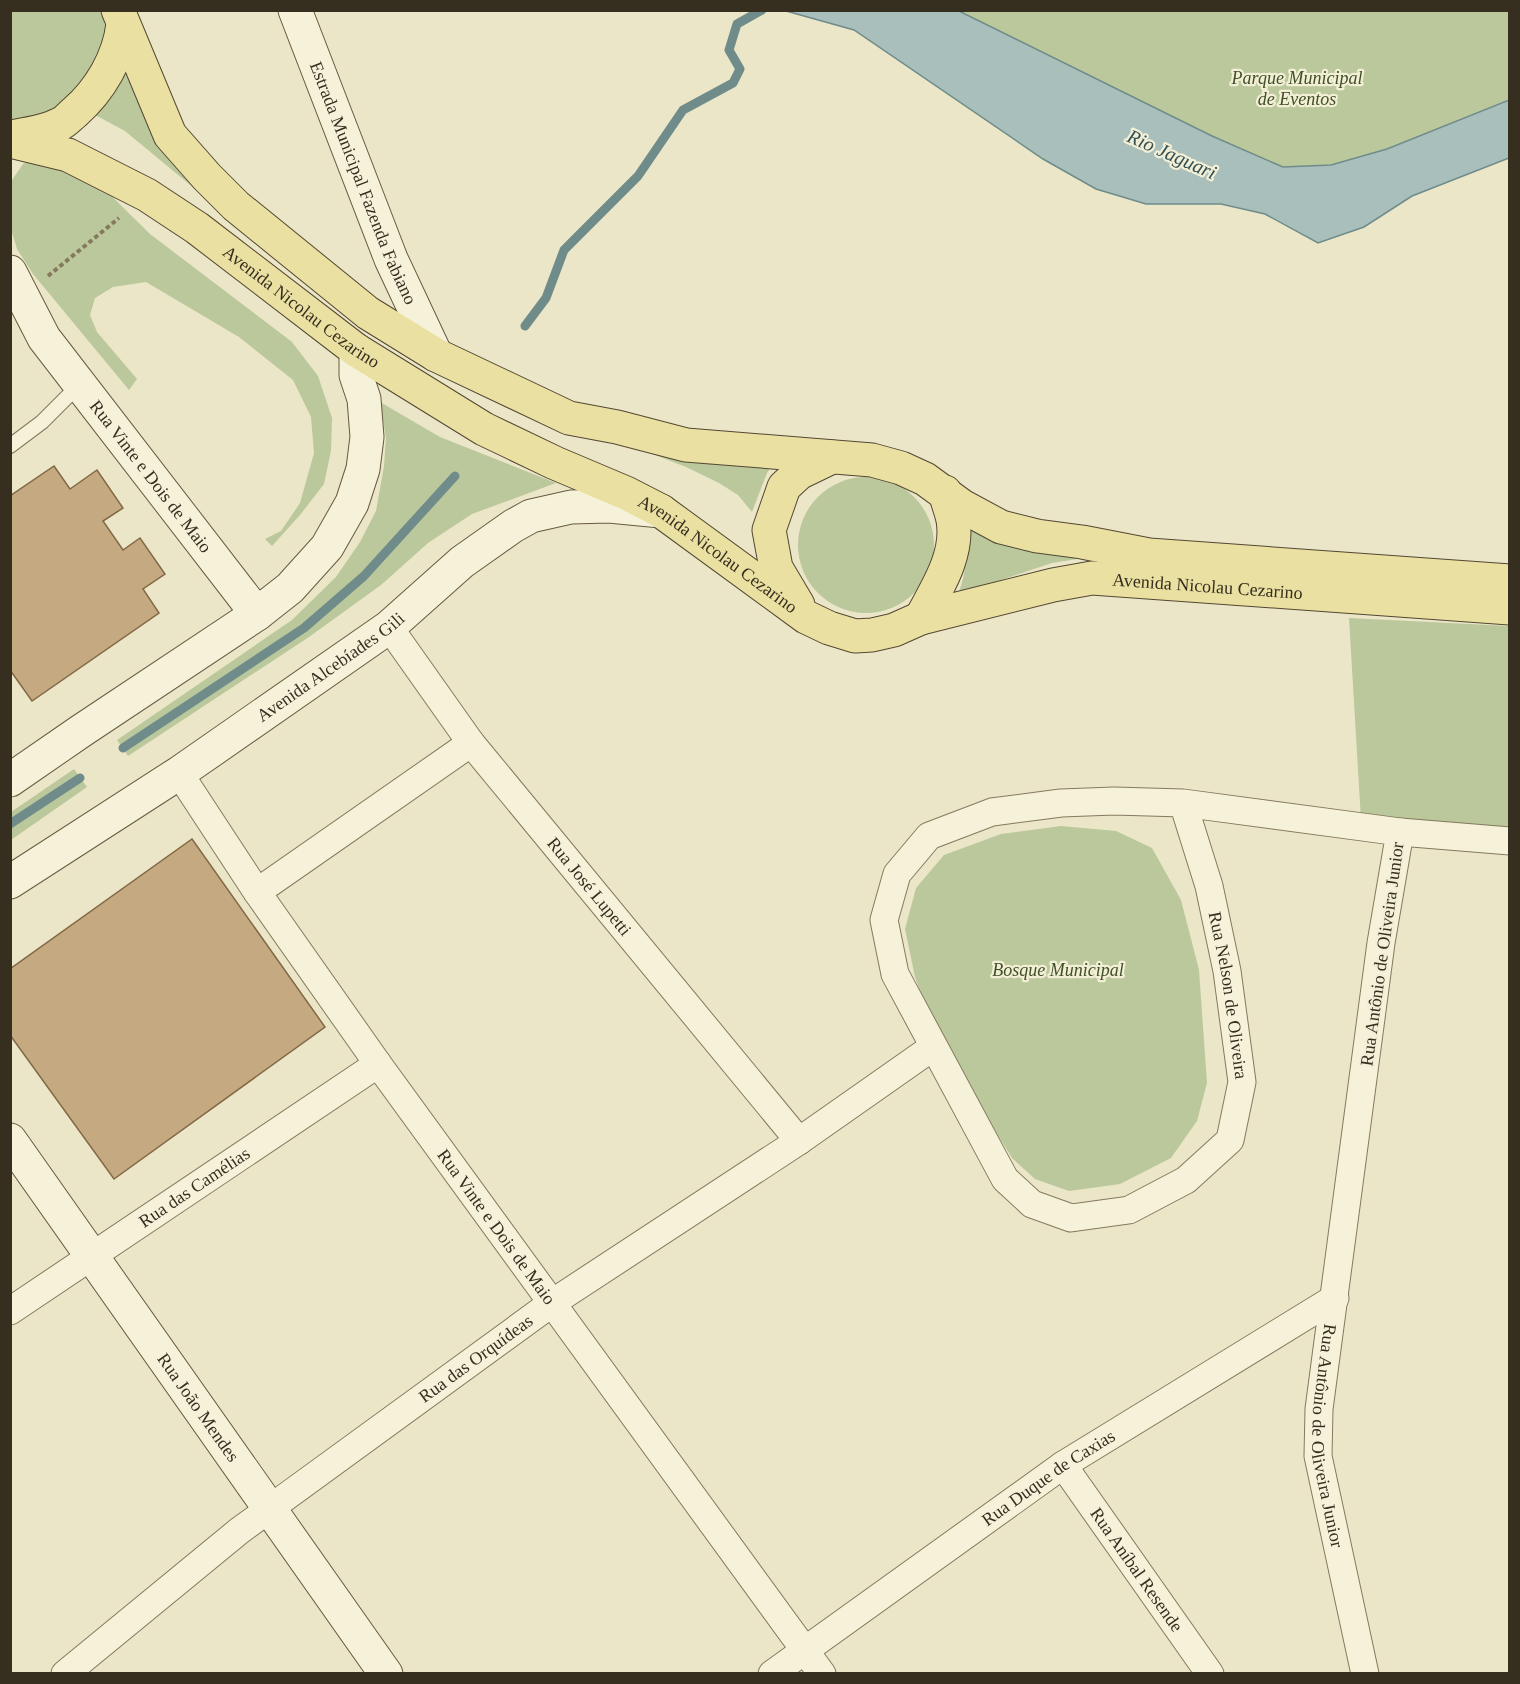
<svg xmlns="http://www.w3.org/2000/svg" width="1520" height="1684" font-family="'Times New Roman',serif">
<style>
.green{fill:#bbc89c}
.water{fill:#a8bfbc;stroke:#6f8c8a;stroke-width:1.5}
.lines{fill:none;stroke-linecap:round;stroke-linejoin:round}
.stream{stroke:#6f8c8a;stroke-width:9}
.building{fill:#c5a980;stroke:#826846;stroke-width:1.5}
.lane-casing{stroke:#85795e;stroke-width:16}
.street-casing{stroke:#85795e;stroke-width:29}
.secondary-casing{stroke:#675a41;stroke-width:35}
.primary-casing{stroke:#534732;stroke-width:35}
.path{stroke:#85795e;stroke-width:4;stroke-dasharray:4.5 3;stroke-linecap:butt}
.lane{stroke:#f6f2da;stroke-width:14}
.street{stroke:#f6f2da;stroke-width:27}
.secondary{stroke:#f6f2da;stroke-width:33}
.primary{stroke:#eae0a2;stroke-width:33}
.labels{text-anchor:middle;dominant-baseline:central;stroke-width:4.5;stroke-linejoin:round;paint-order:stroke}
.park-label{font-size:18px;font-style:italic;fill:#405129;stroke:#f3efd6}
.street-label{font-size:18px;fill:#362f20;stroke:#f3efd6}
.water-label{font-size:20px;font-style:italic;fill:#315155;stroke:#f3efd6}
</style>
<rect width="100%" height="100%" fill="#ebe6c7"/>
<!-- green -->
<path class="green" d="M10 11H102L106 31 89 82 47 117 11 123Z
M959 11H1509V100L1387 149 1331 165 1283 167 1212 136Z
M123 66 148 99 272 243 542 402 776 458 767 473 752 512 738 495 719 483 686 467 570 422 264 246 125 131 97 116 78 113Z
M39 154 78 163 150 234 292 342 318 376 332 418 331 451 324 484 300 515 272 546 265 539 281 531 300 503 314 453 311 417 293 380 239 337 146 282 113 287 95 298 90 315 97 332 137 379 129 390 33 274 17 249 11 229 10 188 12 180 23 164Z
M380 402 440 437 556 483 472 514 428 543 381 585 309 637 128 756 117 740 292 620 336 577 360 542 376 511 384 466 386 438Z
M798 545a68 68 0 1 1 136 0a68 68 0 1 1-136 0Z
M963 523 1096 556 1052 563 1001 580 955 600C968 575 967 551 963 523Z
M1349 618 1509 626V843L1361 820Z
M74 769 87 787 11 840V812Z
M1061 826 1116 831 1152 848 1181 900 1199 970 1207 1083 1197 1121 1171 1158 1120 1184 1069 1191 1035 1179 1012 1158 935 1033 915 977 905 929 916 888 944 855 1001 834Z"/>
<!-- water -->
<path class="water" d="M786 11H959L1212 136 1283 167 1331 165 1387 149 1509 100V158L1412 196 1364 227 1318 243 1265 214 1221 204H1146L1096 189 1043 159 854 30Z"/>
<g class="lines">
<!-- stream -->
<path class="stream" d="M525 326 546 298 564 250 638 176 683 110 733 83 740 69 729 50 737 24 762 10
M123 748 304 628 364 576 455 476
M10 824 80 778"/>
</g>
<!-- building -->
<path class="building" d="M54 466 70 489 97 470 123 508 103 521 123 550 140 538 165 574 143 589 159 613 32 701 10 670V496Z
M192 839 325 1027 114 1179 10 1035V969Z"/>
<g class="lines">
<defs>
<path id="lane" d="M10 446 42 422 79 385"/>
<g id="street">
<path id="s1" d="M389 627 471 743 799 1141"/>
<path id="s2" d="M179 773 257 892 378 1064 822 1674"/>
<path id="s3" d="M1183 803 1209 886 1227 971 1242 1082 1230 1140 1186 1180 1129 1210 1071 1218 1032 1204 1005 1179 895 974 884 920 897 874 929 836 992 812 1061 803 1114 801 1183 803 1400 832 1381 943 1319 1409 1318 1456 1365 1674"/>
<path d="M1400 832 1510 841"/>
<path d="M257 892 471 743"/>
<path id="s4" d="M10 1311 378 1064"/>
<path id="s5" d="M1063 1465 1210 1674"/>
<path id="s6" d="M65 1674 239 1531 552 1303 799 1141 933 1047"/>
<path id="s7" d="M772 1674 1063 1465 1335 1298"/>
</g>
<g id="secondary">
<path id="s8" d="M295 10 391 259 436 355"/>
<path id="s9" d="M10 272 44 338 257 614"/>
<path d="M10 780 81 731 257 614 290 588 327 547 352 503 363 469 367 437 364 399 356 375V350"/>
<path id="s10" d="M10 882 179 773 389 627 462 562 513 526 531 516 571 507 609 506 661 511"/>
<path id="s11" d="M10 1140 386 1674"/>
</g>
<g id="primary">
<path d="M118 10 170 135 207 177 236 206 368 313 436 355 569 418 617 427 686 445 872 460 901 468 925 479 962 506 1001 527 1037 536 1082 542 1149 555 1510 581"/>
<path d="M10 137C27 134 45 132 60 124 65 122 70 116 75 112 100 90 119 58 123 24"/>
<path id="s12" d="M10 141 68 155 147 195 197 228 356 350 484 429 555 463 626 493 661 511 806 617 829 628 855 636 872 635 894 630 921 618 1053 585 1092 578 1510 608"/>
<path d="M798 605 776 568 769 530 784 487 799 473 832 457"/>
<path d="M921 618C937 588 959 555 953 520 951 510 947 501 945 492"/>
</g>
</defs>
<!-- lane casing -->
<use href="#lane" class="lane-casing"/>
<!-- street casing -->
<use href="#street" class="street-casing"/>
<!-- secondary casing -->
<use href="#secondary" class="secondary-casing"/>
<!-- primary casing -->
<use href="#primary" class="primary-casing"/>
<!-- path -->
<path class="path" d="M48 276 119 218"/>
<!-- lane -->
<use href="#lane" class="lane"/>
<!-- street -->
<use href="#street" class="street"/>
<!-- secondary -->
<use href="#secondary" class="secondary"/>
<!-- primary -->
<use href="#primary" class="primary"/>
</g>
<g class="labels">
<!-- park labels -->
<g class="park-label">
<text x="1297" y="78">Parque Municipal<tspan x="1297" dy="21">de Eventos</tspan></text>
<text x="1058" y="970">Bosque Municipal</text>
</g>
<!-- street labels -->
<g class="street-label">
<text stroke="none"><textPath href="#s8" startOffset="186">Estrada Municipal Fazenda Fabiano</textPath></text>
<text stroke="none"><textPath href="#s12" startOffset="339">Avenida Nicolau Cezarino</textPath></text>
<text stroke="none"><textPath href="#s9" startOffset="249">Rua Vinte e Dois de Maio</textPath></text>
<text stroke="none"><textPath href="#s12" startOffset="825">Avenida Nicolau Cezarino</textPath></text>
<text stroke="none"><textPath href="#s12" startOffset="1347">Avenida Nicolau Cezarino</textPath></text>
<text stroke="none"><textPath href="#s10" startOffset="386">Avenida Alcebíades Gili</textPath></text>
<text stroke="none"><textPath href="#s1" startOffset="328">Rua José Lupetti</textPath></text>
<text transform="translate(1382 954) rotate(-82)">Rua Antônio de Oliveira Junior</text>
<text stroke="none"><textPath href="#s3" startOffset="198">Rua Nelson de Oliveira</textPath></text>
<text stroke="none"><textPath href="#s4" startOffset="222">Rua das Camélias</textPath></text>
<text stroke="none"><textPath href="#s2" startOffset="554">Rua Vinte e Dois de Maio</textPath></text>
<text stroke="none"><textPath href="#s6" startOffset="518">Rua das Orquídeas</textPath></text>
<text stroke="none"><textPath href="#s11" startOffset="327">Rua João Mendes</textPath></text>
<text stroke="none"><textPath href="#s3" startOffset="2079">Rua Antônio de Oliveira Junior</textPath></text>
<text stroke="none"><textPath href="#s7" startOffset="339">Rua Duque de Caxias</textPath></text>
<text stroke="none"><textPath href="#s5" startOffset="128">Rua Aníbal Resende</textPath></text>
</g>
<!-- water labels -->
<g class="water-label">
<text transform="translate(1172 154) rotate(24)">Rio Jaguari</text>
</g>
</g>
<!-- border -->
<rect width="1520" height="1684" fill="none" stroke="#362f20" stroke-width="24"/>
</svg>
